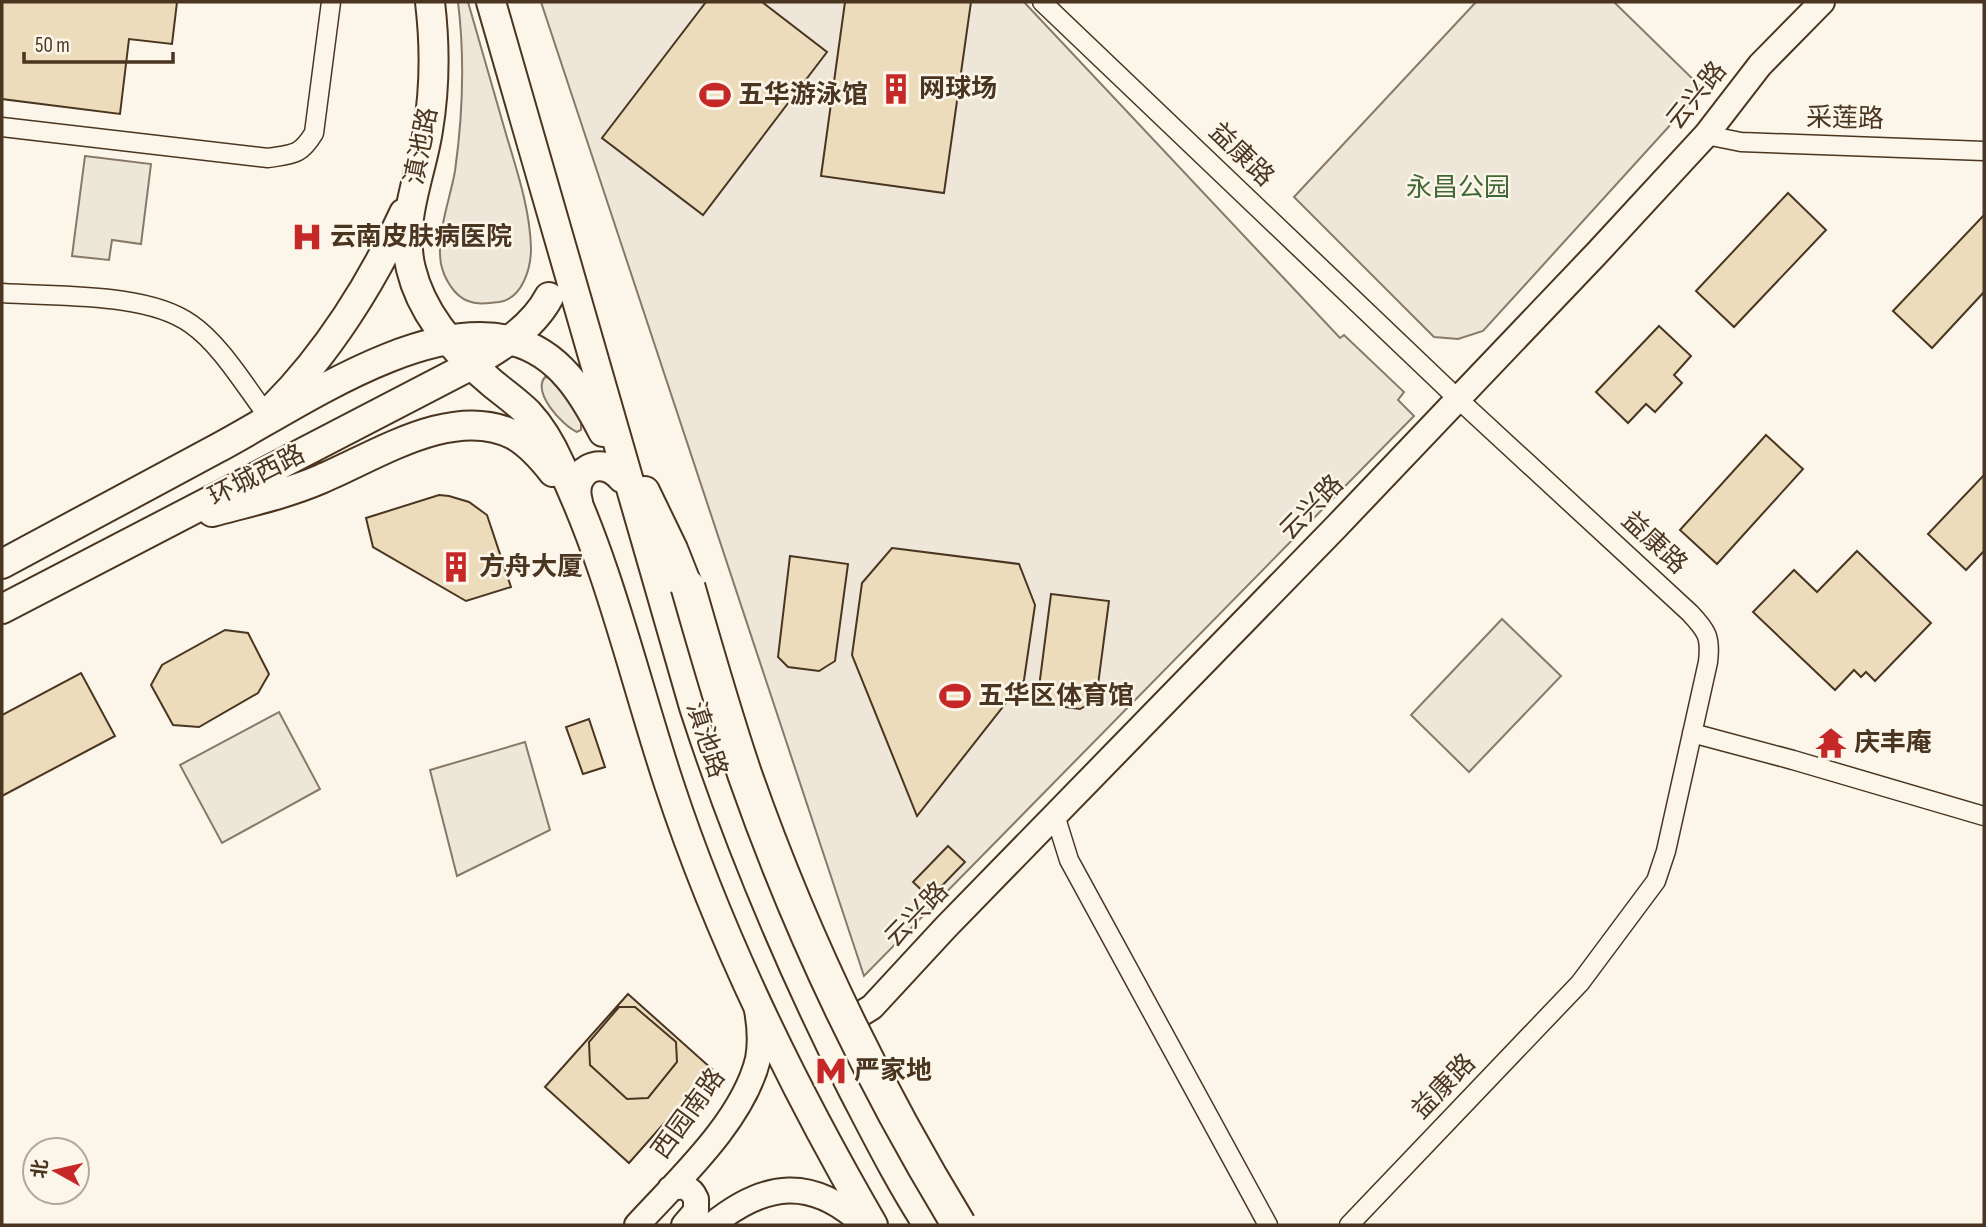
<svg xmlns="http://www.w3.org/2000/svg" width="1986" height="1227" font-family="'Sofia Sans Condensed','Noto Sans SC',sans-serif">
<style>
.green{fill:#ede6d9;stroke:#887966;stroke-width:2}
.parking{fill:#ede7d9;stroke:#887966;stroke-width:2}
.building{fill:#ecdcbc;stroke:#4a3520;stroke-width:2}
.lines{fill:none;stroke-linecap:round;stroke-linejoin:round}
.street-casing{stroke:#4a3520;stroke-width:21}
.secondary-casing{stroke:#4a3520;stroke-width:28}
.primary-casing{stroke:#4a3520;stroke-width:32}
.street{stroke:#fbf6e9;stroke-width:18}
.secondary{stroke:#fbf6e9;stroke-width:24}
.primary{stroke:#fbf6e9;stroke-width:28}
.highway-bridge-casing{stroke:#4a3520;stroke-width:37;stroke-linecap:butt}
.highway-bridge{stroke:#fbf6e9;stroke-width:33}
.labels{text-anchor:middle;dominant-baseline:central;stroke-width:5;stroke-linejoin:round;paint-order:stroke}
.poi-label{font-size:26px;font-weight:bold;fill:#4a3520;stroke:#fbf6e9;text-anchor:start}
.street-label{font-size:26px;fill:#4a3520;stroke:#fbf6e9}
.park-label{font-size:26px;fill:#436837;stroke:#fbf6e9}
</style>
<rect width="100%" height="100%" fill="#fbf6e9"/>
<!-- green -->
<path class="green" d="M458 2H468C481 46 493 90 506 134 517 171 530 209 531 248 531 269 522 299 499 302 488 303 478 305 468 301 454 296 444 278 441 264 436 234 450 200 455 171 463 114 465 59 458 2Z
M541 2H1024L1340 338 1344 335 1404 392 1398 400 1414 416 864 976Z
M1476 2H1614L1703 89 1483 331 1458 339 1434 337 1294 197Z
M545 377 558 379 581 420V430L577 432C562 425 532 393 545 377Z
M1502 619 1561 676 1469 772 1411 715Z"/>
<!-- parking -->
<path class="parking" d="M85 156 151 164 141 244 112 240 109 260 72 256Z
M279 712 320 789 222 843 180 765Z
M525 742 550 830 457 876 430 770Z"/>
<!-- building -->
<path class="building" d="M2 2H177L172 44 129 39 120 114 2 99Z
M706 2H762L827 52 703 215 602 138Z
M845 2H971L944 193 821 176Z
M1788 193 1826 230 1734 327 1696 291Z
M1984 215V292L1932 348 1893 311Z
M1659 326 1691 356 1674 375 1682 383 1655 412 1646 404 1628 423 1596 392Z
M1766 435 1803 469 1717 564 1680 530Z
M1984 475V551L1966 570 1928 534Z
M439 495 449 496 469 502 487 515 511 587 466 601 373 547 366 518Z
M892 548 1019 564 1035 605 1024 680 917 816 852 655 862 583Z
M1857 551 1931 623 1875 681 1866 672 1861 677 1854 670 1835 690 1753 612 1794 570 1817 592Z
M790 556 848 564 835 661 819 671 788 667 778 657Z
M1051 594 1109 601 1096 700 1080 709 1049 705 1038 695Z
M225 630 248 633 269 674 258 693 199 727 173 725 151 685 162 665Z
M81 673 115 736 2 796V715Z
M589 719 605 767 583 774 566 727Z
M948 846 965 862 930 898 913 882Z
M628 994 712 1069 629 1163 545 1087Z
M619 1007H635L676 1042 677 1062 648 1098 627 1099 590 1065 589 1042Z"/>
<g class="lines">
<defs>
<path id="street" d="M1042 2 1457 398 1690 613C1707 631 1711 637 1708 662L1666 851 1656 881 1580 983 1349 1225
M2 127 268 158C293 154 300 156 314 133L331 2
M1706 135 1741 142 1984 151
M2 293C56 297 147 292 191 324 221 345 245 386 267 415
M1692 733 1793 760 1984 816
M1055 815 1069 860 1268 1225"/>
<path id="secondary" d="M835 1030 872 1007 946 927 1336 527 1598 252 1706 135 1760 65 1822 2
M670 1189C682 1184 691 1187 696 1199V1211L684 1225
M637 1225C678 1180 743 1121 758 1059 761 1043 760 1027 757 1010
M712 1225C765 1182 812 1176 864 1225"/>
<path id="primary" d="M430 2C435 44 435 88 428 130 421 176 399 221 411 269 422 315 456 353 492 383 504 393 517 402 528 413 542 428 552 446 560 464 609 565 634 678 669 784 719 936 793 1087 873 1225
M491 2 694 707C737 839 790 966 853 1090 877 1136 900 1182 928 1225
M273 408C327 354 372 283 404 213
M645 491 673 549 688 587
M578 502C569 471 601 453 622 478
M212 512C249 502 286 494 321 479 376 456 453 404 514 435 530 444 542 458 553 472
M2 564C73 526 145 487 216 449 295 407 421 317 513 341 559 353 583 393 603 432
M2 609 460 371C493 352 531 331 549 297"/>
</defs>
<!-- street casing -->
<use href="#street" class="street-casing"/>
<!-- secondary casing -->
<use href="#secondary" class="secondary-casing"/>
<!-- primary casing -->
<use href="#primary" class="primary-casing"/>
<!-- street -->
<use href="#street" class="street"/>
<!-- secondary -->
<use href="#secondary" class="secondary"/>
<!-- primary -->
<use href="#primary" class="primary"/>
<defs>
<path id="highway-bridge" d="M688 587C706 650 724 713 745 775 800 932 873 1084 959 1225"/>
</defs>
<!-- highway-bridge casing -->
<use href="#highway-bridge" class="highway-bridge-casing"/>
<!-- highway-bridge -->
<use href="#highway-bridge" class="highway-bridge"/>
</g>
<!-- icons -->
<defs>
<symbol id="building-bare" viewBox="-9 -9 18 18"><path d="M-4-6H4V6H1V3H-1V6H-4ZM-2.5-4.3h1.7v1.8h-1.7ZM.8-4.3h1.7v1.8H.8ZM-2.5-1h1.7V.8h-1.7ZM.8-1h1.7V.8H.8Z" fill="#c62828" stroke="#fbf6e9" stroke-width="2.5" paint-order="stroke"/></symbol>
<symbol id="stadium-bare" viewBox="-9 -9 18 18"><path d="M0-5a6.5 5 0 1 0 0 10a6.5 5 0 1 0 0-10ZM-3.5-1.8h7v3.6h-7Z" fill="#c62828" stroke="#fbf6e9" stroke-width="2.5" paint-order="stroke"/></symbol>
<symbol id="hospital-bare" viewBox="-9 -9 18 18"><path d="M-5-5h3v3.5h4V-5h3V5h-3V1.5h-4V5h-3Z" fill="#c62828" stroke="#fbf6e9" stroke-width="2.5" paint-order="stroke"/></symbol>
<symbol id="temple-bare" viewBox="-9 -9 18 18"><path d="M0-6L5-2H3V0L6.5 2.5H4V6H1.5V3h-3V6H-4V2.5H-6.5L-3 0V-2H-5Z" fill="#c62828" stroke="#fbf6e9" stroke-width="2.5" paint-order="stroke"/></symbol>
<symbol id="metro-bare" viewBox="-9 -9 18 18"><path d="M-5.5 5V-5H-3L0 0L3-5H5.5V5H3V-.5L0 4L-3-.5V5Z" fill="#c62828" stroke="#fbf6e9" stroke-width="2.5" paint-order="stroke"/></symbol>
</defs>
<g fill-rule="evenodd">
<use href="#building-bare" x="874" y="67" width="44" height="44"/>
<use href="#stadium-bare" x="693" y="73" width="44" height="44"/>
<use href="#hospital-bare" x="285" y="215" width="44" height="44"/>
<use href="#building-bare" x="434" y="545" width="44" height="44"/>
<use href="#stadium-bare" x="933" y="674" width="44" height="44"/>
<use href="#temple-bare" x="1809" y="721" width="44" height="44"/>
<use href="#metro-bare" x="809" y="1049" width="44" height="44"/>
</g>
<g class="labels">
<!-- poi labels -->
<g class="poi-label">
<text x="919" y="89">网球场</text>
<text x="738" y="95">五华游泳馆</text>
<text x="330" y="237">云南皮肤病医院</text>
<text x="479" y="567">方舟大厦</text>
<text x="978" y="696">五华区体育馆</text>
<text x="1854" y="743">庆丰庵</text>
<text x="854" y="1071">严家地</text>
</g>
<!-- street labels -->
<g class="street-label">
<text transform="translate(1697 96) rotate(-51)">云兴路</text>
<text transform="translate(1845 119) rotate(1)">采莲路</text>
<text transform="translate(422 146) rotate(-79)">滇池路</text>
<text transform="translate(1241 155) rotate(44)">益康路</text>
<text transform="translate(257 476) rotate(-27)">环城西路</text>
<text transform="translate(1312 508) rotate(-46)">云兴路</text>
<text transform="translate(1654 543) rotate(43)">益康路</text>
<text transform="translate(706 740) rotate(72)">滇池路</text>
<text transform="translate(917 915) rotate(-46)">云兴路</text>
<text transform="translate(1444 1087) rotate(-46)">益康路</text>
<text transform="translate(689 1114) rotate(-54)">西园南路</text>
</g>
<!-- park labels -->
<g class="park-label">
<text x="1458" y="188">永昌公园</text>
</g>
</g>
<!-- border -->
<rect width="1986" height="1227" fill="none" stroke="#4a3520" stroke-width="7"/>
<!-- north arrow -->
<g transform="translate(56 1171) rotate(278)"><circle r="33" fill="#fbf6e9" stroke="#b4a999" stroke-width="2"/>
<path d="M0-5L12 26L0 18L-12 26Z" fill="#c62828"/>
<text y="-10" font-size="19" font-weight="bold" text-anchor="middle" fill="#4a3520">北</text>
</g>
<!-- scale -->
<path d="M24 52v10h149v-10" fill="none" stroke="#4a3520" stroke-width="3.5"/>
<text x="35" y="52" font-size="21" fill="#4a3520" stroke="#fbf6e9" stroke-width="5" paint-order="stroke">50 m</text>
</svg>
